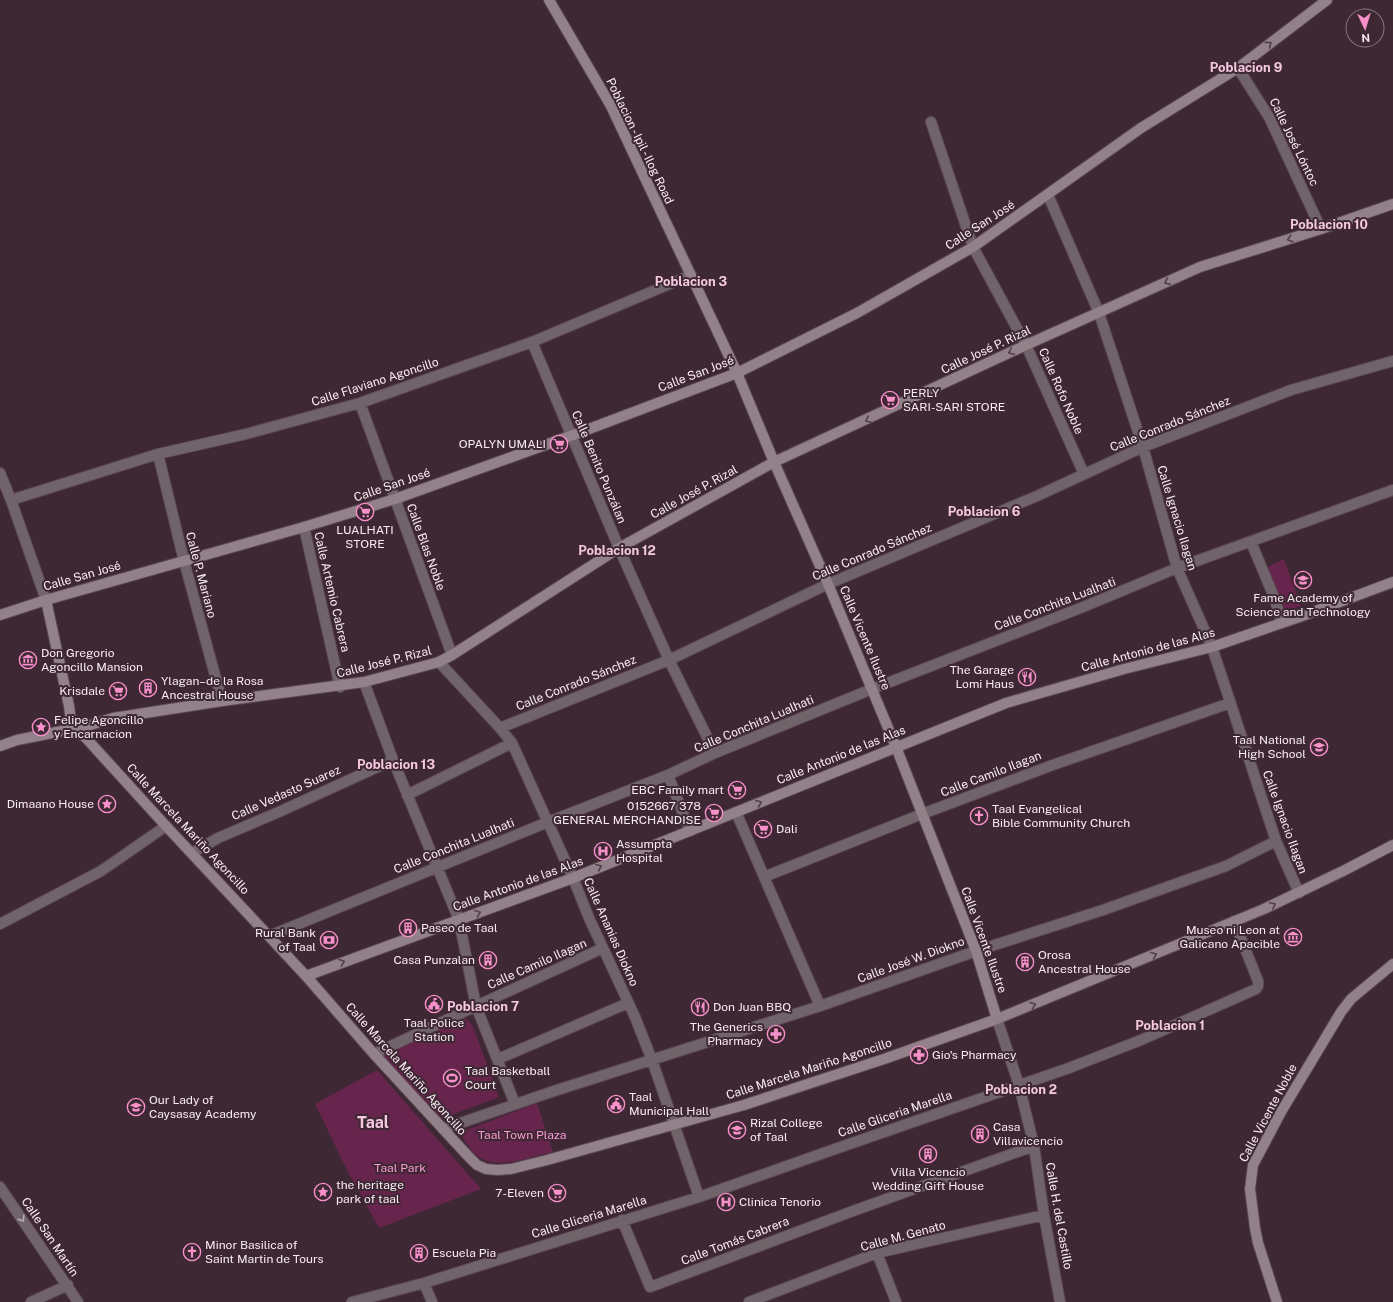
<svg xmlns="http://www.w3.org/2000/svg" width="1393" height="1302" font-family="'Public Sans',sans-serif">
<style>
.green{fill:#67254d}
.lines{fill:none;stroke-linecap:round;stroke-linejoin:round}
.street-casing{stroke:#5c4752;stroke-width:12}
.secondary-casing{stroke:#5c4752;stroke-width:12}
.street{stroke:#70646a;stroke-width:10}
.secondary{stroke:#93818a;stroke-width:10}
.oneway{stroke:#533e4a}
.oneway2{stroke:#bcaeb5}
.labels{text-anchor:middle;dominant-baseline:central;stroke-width:4;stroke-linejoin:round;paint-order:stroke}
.street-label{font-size:12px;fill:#faebf2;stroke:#3e2834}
.poi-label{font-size:12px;fill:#faebf2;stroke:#3e2834;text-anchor:start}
.park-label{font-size:12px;fill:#fa9dd1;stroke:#3e2834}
.neighbourhood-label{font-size:13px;font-weight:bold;fill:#f6c9e0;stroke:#3e2834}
.district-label{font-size:16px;font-weight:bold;fill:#f6c9e0;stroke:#3e2834}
</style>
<rect width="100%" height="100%" fill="#3e2834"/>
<!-- green -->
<path class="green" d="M1284 559 1301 606 1283 612 1265 568Z
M465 1018 472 1024 499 1097 441 1119 382 1055Z
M377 1070 481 1189 379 1228 349 1174 315 1104Z
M537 1103 553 1152C534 1156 500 1169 482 1159 472 1154 466 1141 459 1133Z"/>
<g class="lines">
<defs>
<path id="street" d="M1238 68 1269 117 1321 229
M931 122 973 247 1026 345 1084 474
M1048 195 1099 313 1143 447 1177 568 1212 647 1276 841 1299 893
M532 342 619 548 669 660 715 753
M360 403 452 655
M158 454 184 561 222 701
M0 473 11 500 46 600
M11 500 158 454 246 434 360 403 532 342 691 275
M304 527 340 687
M1251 542 1274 597 1282 623
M439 662 500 728 512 743 573 878 589 918 635 1017 652 1060 699 1197
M364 682 393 760 459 920 476 1006 515 1104
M500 728 669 660 828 584 1037 496 1143 447 1291 390 1393 361
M668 775 690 831
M407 795 512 743
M736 812 820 1006
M192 853 218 838 281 811 393 760
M764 877 922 814 1050 766 1230 703
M0 924 101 871 166 826
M269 936 548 822 668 775 715 753 872 689 1083 607 1177 568 1393 490
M997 1019 1019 1085 1034 1146 1044 1215 1060 1302
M374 1054 476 1006 603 948
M498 1059 628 1003
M443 1129 551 1092 820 1006 976 951 1103 910 1226 866 1276 841
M0 1187 78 1302
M622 1220 650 1287 853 1211 1034 1146
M877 1253 896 1302
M424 1283 432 1302
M31 1302 68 1285
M352 1302 424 1283 699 1197 835 1149 1069 1068 1141 1040 1256 989 1258 986V981L1234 921
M749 1302 877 1253 1044 1215"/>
<path id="secondary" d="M549 0 611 106 737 373 774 462 828 584 896 747 976 951 997 1019
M46 600 69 706 72 729
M0 615 46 600 304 527 395 499 573 435 737 373 857 313 973 247 1141 128 1238 68 1327 0
M77 732 84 727 113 718 222 701 364 682 439 662 452 655 619 548 774 462 1026 345 1200 267 1321 229 1393 204
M0 746 17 740 72 729 85 737 166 826 306 976 374 1054 468 1156 477 1165 486 1169 498 1170 511 1169 547 1160 744 1105 884 1059 997 1019 1264 909 1345 870 1393 845
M306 976 573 878 1006 703 1124 669 1212 647 1305 615 1393 582
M1277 1302 1258 1243 1255 1228 1250 1189 1253 1165 1281 1112 1341 1012 1351 999 1393 964"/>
</defs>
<!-- street casing -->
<use href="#street" class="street-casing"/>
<!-- secondary casing -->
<use href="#secondary" class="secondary-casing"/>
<!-- street -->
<use href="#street" class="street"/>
<!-- secondary -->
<use href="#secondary" class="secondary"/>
</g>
<!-- one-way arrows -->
<defs><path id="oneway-chevron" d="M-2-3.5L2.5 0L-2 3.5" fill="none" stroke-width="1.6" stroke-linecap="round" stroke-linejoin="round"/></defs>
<g class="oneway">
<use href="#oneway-chevron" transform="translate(1269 44) rotate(-37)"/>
<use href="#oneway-chevron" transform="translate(1290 239) rotate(163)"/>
<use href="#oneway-chevron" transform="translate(1167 282) rotate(156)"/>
<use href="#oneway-chevron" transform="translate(1011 352) rotate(155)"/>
<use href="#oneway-chevron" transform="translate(868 420) rotate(155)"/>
<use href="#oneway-chevron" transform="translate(759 803) rotate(-22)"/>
<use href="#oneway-chevron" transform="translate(599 867) rotate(-22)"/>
<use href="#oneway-chevron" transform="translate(1273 905) rotate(-25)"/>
<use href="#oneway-chevron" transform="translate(478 913) rotate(-20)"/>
<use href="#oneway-chevron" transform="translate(1154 955) rotate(-23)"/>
<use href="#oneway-chevron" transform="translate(342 962) rotate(-20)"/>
<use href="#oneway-chevron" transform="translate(1033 1005) rotate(-22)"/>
</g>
<use class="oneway2" href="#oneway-chevron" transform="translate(22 1219) rotate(56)"/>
<!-- icons -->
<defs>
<symbol id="supermarket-ring" viewBox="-11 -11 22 22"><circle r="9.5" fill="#3e2834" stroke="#f890ca" stroke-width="1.5"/><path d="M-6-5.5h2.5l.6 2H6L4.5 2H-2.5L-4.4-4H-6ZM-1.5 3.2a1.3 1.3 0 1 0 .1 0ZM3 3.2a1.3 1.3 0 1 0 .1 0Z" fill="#f890ca"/></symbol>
<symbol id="school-ring" viewBox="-11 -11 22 22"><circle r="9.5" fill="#3e2834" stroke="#f890ca" stroke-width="1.5"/><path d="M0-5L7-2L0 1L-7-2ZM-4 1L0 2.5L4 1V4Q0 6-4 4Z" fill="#f890ca"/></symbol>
<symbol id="museum-ring" viewBox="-11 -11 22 22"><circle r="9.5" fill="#3e2834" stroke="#f890ca" stroke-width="1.5"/><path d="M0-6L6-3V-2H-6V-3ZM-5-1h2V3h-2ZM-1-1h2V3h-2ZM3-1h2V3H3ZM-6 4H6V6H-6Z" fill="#f890ca"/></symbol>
<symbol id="restaurant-ring" viewBox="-11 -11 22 22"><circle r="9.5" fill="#3e2834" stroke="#f890ca" stroke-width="1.5"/><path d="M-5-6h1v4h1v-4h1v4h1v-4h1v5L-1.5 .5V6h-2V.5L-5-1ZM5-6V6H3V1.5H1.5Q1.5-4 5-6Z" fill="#f890ca"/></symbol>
<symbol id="building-ring" viewBox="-11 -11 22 22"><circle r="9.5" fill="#3e2834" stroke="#f890ca" stroke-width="1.5"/><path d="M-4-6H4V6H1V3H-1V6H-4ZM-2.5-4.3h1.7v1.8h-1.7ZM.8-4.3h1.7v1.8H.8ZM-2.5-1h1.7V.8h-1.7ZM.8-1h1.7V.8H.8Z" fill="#f890ca"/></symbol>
<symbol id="sight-ring" viewBox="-11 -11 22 22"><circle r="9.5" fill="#3e2834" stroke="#f890ca" stroke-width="1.5"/><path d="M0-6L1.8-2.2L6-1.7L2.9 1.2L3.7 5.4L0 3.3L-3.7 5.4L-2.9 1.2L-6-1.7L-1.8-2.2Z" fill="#f890ca"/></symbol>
<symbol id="church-ring" viewBox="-11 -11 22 22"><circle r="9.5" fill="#3e2834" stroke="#f890ca" stroke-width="1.5"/><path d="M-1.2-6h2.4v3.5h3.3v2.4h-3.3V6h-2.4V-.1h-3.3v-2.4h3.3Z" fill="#f890ca"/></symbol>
<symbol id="hospital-ring" viewBox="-11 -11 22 22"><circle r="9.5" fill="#3e2834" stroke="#f890ca" stroke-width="1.5"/><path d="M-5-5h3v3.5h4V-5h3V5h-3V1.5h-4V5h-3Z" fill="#f890ca"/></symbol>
<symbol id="bank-ring" viewBox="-11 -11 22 22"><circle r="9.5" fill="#3e2834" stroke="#f890ca" stroke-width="1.5"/><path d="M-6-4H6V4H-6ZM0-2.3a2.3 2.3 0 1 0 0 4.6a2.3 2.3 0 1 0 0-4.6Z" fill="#f890ca"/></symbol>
<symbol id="civic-ring" viewBox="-11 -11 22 22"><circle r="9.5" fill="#3e2834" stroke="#f890ca" stroke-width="1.5"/><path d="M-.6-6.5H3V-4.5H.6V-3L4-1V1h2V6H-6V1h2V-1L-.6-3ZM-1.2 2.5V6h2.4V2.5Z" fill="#f890ca"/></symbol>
<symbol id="pharmacy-ring" viewBox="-11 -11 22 22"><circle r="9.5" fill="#3e2834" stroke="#f890ca" stroke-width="1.5"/><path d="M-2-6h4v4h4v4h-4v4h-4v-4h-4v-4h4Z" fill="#f890ca"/></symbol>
<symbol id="stadium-ring" viewBox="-11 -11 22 22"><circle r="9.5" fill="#3e2834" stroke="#f890ca" stroke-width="1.5"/><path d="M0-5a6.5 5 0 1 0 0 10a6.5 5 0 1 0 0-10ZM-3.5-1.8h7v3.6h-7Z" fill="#f890ca"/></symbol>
<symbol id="university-ring" viewBox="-11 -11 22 22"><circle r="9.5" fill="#3e2834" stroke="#f890ca" stroke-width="1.5"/><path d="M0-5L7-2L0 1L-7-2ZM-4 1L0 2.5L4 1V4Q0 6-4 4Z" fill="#f890ca"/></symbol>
</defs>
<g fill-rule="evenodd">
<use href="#supermarket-ring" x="880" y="390" width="20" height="20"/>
<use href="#supermarket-ring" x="549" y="434" width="20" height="20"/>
<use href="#supermarket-ring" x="355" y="502" width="20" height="20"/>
<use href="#school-ring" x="1293" y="570" width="20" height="20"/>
<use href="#museum-ring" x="18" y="650" width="20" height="20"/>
<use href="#restaurant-ring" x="1017" y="667" width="20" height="20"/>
<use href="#building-ring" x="138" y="678" width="20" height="20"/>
<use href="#supermarket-ring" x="108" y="681" width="20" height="20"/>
<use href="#sight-ring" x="31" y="717" width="20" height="20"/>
<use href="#school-ring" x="1309" y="737" width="20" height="20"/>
<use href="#supermarket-ring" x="727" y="780" width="20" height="20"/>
<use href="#sight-ring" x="97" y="794" width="20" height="20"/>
<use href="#supermarket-ring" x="704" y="803" width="20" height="20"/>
<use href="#church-ring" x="969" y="806" width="20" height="20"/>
<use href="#supermarket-ring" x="753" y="819" width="20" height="20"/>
<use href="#hospital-ring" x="593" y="841" width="20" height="20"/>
<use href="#building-ring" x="398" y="918" width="20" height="20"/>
<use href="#museum-ring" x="1283" y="927" width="20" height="20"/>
<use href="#bank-ring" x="319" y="930" width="20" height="20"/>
<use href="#building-ring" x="478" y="950" width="20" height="20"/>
<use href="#building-ring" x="1015" y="952" width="20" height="20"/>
<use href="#civic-ring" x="424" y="994" width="20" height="20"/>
<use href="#restaurant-ring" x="690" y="997" width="20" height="20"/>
<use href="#pharmacy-ring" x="766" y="1024" width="20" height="20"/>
<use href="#pharmacy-ring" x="909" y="1045" width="20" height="20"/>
<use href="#stadium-ring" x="442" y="1068" width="20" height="20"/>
<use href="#civic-ring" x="606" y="1094" width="20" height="20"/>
<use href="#school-ring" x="126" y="1097" width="20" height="20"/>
<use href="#university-ring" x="727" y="1120" width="20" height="20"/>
<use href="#building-ring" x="970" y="1124" width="20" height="20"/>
<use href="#building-ring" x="918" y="1144" width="20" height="20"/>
<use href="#sight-ring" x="313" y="1182" width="20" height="20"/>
<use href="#supermarket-ring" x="547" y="1183" width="20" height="20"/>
<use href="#hospital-ring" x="716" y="1192" width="20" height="20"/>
<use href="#church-ring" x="182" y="1242" width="20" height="20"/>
<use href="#building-ring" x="409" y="1243" width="20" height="20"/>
</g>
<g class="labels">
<!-- street labels -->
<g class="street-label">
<text transform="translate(640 141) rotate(64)">Poblacion - Ipil - Ilog Road</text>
<text transform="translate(1294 142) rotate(64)">Calle José Lóntoc</text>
<text transform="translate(980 225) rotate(-33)">Calle San José</text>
<text transform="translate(986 350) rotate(-25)">Calle José P. Rizal</text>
<text transform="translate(696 374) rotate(-21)">Calle San José</text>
<text transform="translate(375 382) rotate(-18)">Calle Flaviano Agoncillo</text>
<text transform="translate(1061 391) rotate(66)">Calle Rofo Noble</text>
<text transform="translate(1170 424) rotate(-22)">Calle Conrado Sánchez</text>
<text transform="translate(599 467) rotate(67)">Calle Benito Punzálan</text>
<text transform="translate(392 485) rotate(-19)">Calle San José</text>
<text transform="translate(694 492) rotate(-29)">Calle José P. Rizal</text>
<text transform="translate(1177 518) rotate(73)">Calle Ignacio Ilagan</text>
<text transform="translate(426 547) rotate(70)">Calle Blas Noble</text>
<text transform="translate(872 552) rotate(-23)">Calle Conrado Sánchez</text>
<text transform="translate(201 575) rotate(75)">Calle P. Mariano</text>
<text transform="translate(82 576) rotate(-16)">Calle San José</text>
<text transform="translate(332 592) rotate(77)">Calle Artemio Cabrera</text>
<text transform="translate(1055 604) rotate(-21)">Calle Conchita Lualhati</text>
<text transform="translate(865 638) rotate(67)">Calle Vicente Ilustre</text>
<text transform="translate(1148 650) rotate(-15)">Calle Antonio de las Alas</text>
<text transform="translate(384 662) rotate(-14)">Calle José P. Rizal</text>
<text transform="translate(576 683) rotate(-22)">Calle Conrado Sánchez</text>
<text transform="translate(754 724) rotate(-23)">Calle Conchita Lualhati</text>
<text transform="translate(841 755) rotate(-22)">Calle Antonio de las Alas</text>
<text transform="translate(991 774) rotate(-21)">Calle Camilo Ilagan</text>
<text transform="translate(286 793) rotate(-24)">Calle Vedasto Suarez</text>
<text transform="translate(1285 822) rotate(70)">Calle Ignacio Ilagan</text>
<text transform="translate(188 829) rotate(47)">Calle Marcela Mariño Agoncillo</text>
<text transform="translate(454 846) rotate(-22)">Calle Conchita Lualhati</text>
<text transform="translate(518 884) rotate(-20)">Calle Antonio de las Alas</text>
<text transform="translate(611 932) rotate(66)">Calle Ananias Diokno</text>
<text transform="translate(984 940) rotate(70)">Calle Vicente Ilustre</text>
<text transform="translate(911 960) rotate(-20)">Calle José W. Diokno</text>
<text transform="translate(537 964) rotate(-24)">Calle Camilo Ilagan</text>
<text transform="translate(406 1069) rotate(48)">Calle Marcela Mariño Agoncillo</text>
<text transform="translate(809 1069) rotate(-18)">Calle Marcela Mariño Agoncillo</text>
<text transform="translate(1268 1113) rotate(-62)">Calle Vicente Noble</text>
<text transform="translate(895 1114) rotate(-19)">Calle Gliceria Marella</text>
<text transform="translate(1059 1216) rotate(80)">Calle H. del Castillo</text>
<text transform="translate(589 1217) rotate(-17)">Calle Gliceria Marella</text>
<text transform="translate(903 1236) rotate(-15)">Calle M. Genato</text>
<text transform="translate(50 1237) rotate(56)">Calle San Martín</text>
<text transform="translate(735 1241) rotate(-21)">Calle Tomás Cabrera</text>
</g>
<!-- poi labels -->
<g class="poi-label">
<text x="903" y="393">PERLY<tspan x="903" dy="14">SARI-SARI STORE</tspan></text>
<text x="546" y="444" text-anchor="end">OPALYN UMALI</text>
<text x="365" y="530" text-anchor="middle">LUALHATI<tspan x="365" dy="14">STORE</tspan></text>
<text x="1303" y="598" text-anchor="middle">Fame Academy of<tspan x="1303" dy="14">Science and Technology</tspan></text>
<text x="41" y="653">Don Gregorio<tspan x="41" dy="14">Agoncillo Mansion</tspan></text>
<text x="1014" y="670" text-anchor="end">The Garage<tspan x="1014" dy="14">Lomi Haus</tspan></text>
<text x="161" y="681">Ylagan–de la Rosa<tspan x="161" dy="14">Ancestral House</tspan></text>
<text x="105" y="691" text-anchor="end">Krisdale</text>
<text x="54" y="720">Felipe Agoncillo<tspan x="54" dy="14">y Encarnacion</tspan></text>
<text x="1306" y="740" text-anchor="end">Taal National<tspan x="1306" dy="14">High School</tspan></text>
<text x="724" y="790" text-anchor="end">EBC Family mart</text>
<text x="94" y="804" text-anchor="end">Dimaano House</text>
<text x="701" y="806" text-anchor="end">0152667 378<tspan x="701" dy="14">GENERAL MERCHANDISE</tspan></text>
<text x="992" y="809">Taal Evangelical<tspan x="992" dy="14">Bible Community Church</tspan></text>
<text x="776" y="829">Dali</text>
<text x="616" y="844">Assumpta<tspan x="616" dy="14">Hospital</tspan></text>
<text x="421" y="928">Paseo de Taal</text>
<text x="1280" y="930" text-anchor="end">Museo ni Leon at<tspan x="1280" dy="14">Galicano Apacible</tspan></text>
<text x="316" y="933" text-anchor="end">Rural Bank<tspan x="316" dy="14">of Taal</tspan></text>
<text x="1038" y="955">Orosa<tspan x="1038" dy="14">Ancestral House</tspan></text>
<text x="475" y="960" text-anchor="end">Casa Punzalan</text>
<text x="713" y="1007">Don Juan BBQ</text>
<text x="434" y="1023" text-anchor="middle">Taal Police<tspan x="434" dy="14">Station</tspan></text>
<text x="763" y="1027" text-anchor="end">The Generics<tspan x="763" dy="14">Pharmacy</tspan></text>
<text x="932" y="1055">Gio's Pharmacy</text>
<text x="465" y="1071">Taal Basketball<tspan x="465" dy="14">Court</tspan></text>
<text x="629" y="1097">Taal<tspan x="629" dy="14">Municipal Hall</tspan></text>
<text x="149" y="1100">Our Lady of<tspan x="149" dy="14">Caysasay Academy</tspan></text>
<text x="750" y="1123">Rizal College<tspan x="750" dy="14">of Taal</tspan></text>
<text x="993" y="1127">Casa<tspan x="993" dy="14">Villavicencio</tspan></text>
<text x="928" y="1172" text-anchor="middle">Villa Vicencio<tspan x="928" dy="14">Wedding Gift House</tspan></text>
<text x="336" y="1185">the heritage<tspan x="336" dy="14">park of taal</tspan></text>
<text x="544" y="1193" text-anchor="end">7-Eleven</text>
<text x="739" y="1202">Clinica Tenorio</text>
<text x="205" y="1245">Minor Basilica of<tspan x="205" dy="14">Saint Martin de Tours</tspan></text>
<text x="432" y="1253">Escuela Pia</text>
</g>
<!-- park labels -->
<g class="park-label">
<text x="522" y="1135">Taal Town Plaza</text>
<text x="400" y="1168">Taal Park</text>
</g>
<!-- neighbourhood labels -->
<g class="neighbourhood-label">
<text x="1246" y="67">Poblacion 9</text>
<text x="1329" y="224">Poblacion 10</text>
<text x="691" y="281">Poblacion 3</text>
<text x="984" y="511">Poblacion 6</text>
<text x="617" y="550">Poblacion 12</text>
<text x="396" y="764">Poblacion 13</text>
<text x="483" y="1006">Poblacion 7</text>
<text x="1170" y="1025">Poblacion 1</text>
<text x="1021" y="1089">Poblacion 2</text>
</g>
<!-- district labels -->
<g class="district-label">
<text x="373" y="1122">Taal</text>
</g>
</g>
<!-- north arrow -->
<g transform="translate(1365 28) rotate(176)"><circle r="19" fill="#3e2834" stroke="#897680"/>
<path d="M0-3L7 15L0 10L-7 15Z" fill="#f890ca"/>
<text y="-6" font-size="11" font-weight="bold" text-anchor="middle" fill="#faebf2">N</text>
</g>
</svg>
